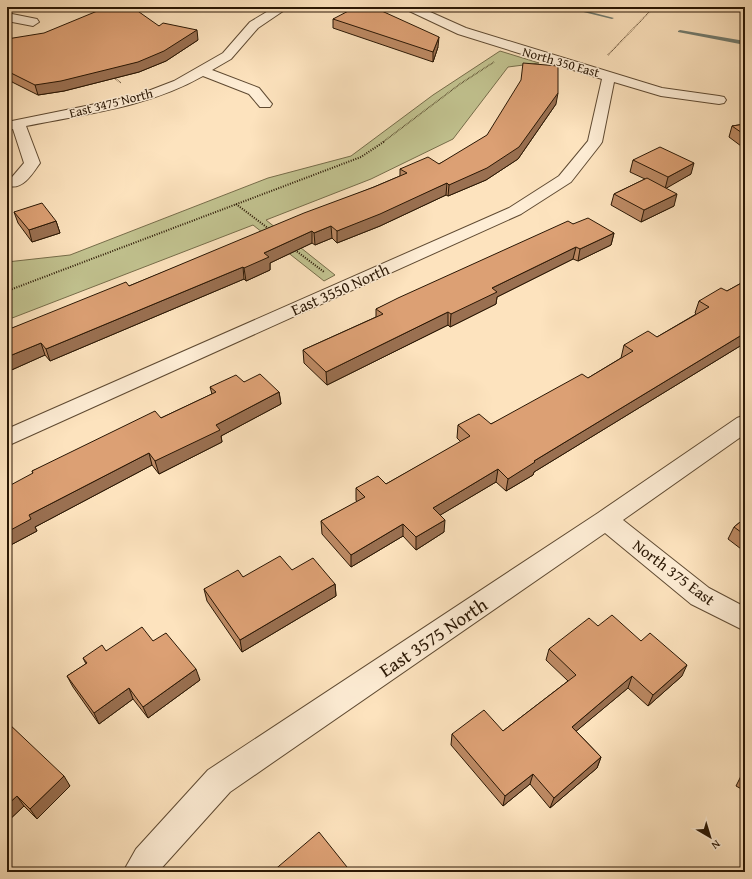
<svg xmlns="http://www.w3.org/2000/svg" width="752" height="879" font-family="'Gentium Book Plus',serif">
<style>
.green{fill:#c2c390;stroke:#766d4a}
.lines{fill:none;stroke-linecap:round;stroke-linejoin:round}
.stream{fill:#717b6f;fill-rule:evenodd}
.street-casing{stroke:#5f4a32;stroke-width:2}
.path-far1{stroke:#2a1704;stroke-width:1.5;stroke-dasharray:0.5 1;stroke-linecap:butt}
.path{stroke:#2a1704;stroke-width:2;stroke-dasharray:1 1.5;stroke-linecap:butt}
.street{fill:#feedd5;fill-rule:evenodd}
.wall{fill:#bd8a64;stroke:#2a1704}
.shaded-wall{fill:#9a7051;stroke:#2a1704}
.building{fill:#dca074;stroke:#2a1704}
.labels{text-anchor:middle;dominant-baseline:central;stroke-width:3;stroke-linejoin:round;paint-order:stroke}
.far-street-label{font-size:13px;fill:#2a1704;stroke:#feedd5}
.street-label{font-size:16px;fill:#2a1704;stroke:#feedd5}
.near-street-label{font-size:19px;fill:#2a1704;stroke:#feedd5}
</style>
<rect width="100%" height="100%" fill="#fde3be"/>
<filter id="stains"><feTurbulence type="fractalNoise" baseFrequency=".005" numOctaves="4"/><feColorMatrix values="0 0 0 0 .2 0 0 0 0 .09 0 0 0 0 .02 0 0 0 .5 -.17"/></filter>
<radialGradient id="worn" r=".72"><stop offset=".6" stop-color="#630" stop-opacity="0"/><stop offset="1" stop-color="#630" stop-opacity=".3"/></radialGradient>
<!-- green -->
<path class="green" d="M500 51 539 63 508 67 453 139 371 179 266 220 335 275 324 281 253 225 7 320V262L70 255 268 178 351 156 433 95Z"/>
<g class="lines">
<!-- stream -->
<path class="stream" d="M563 7H571L614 18 612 19Z
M680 30 745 41V45L678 32V31Z"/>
<defs>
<path id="street" d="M275 7H289L258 28 231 59 212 70 259 88 272 104 270 107H260L249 94 203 76C149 107 86 114 26 126L40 163C33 173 23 190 9 186L7 183 24 163 13 129 7 130V122L135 96 174 81 223 53 250 22Z
M403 7H419L466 28 662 88 719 96 724 97 726 100 724 103 719 104 661 96 614 82 602 142 600 145 571 182 521 214 7 446V429L509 208 559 176 588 141 602 79 458 34 405 9Z
M7 13 37 19 39 22 33 26 7 21Z
M745 415V434L623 520 709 588 745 607V631L691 604 605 533 230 792 158 872H123L136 849 208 770 598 513 737 418Z"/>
</defs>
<!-- street casing -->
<use href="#street" class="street-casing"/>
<!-- path-far1 -->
<path class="path-far1" d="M608 55 654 7
M112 76 121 83
M383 142 460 84 494 62"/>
<!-- path -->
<path class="path" d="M236 204 269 229
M295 250 324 272
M7 291 361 157 385 141"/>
<!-- street -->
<use href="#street" class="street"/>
</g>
<!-- wall -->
<path class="wall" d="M382 11 438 47 433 62 333 28V19Z
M159 26 198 40 166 61 139 72 64 91 38 95 12 82 7 72V39Z
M556 104 518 159 486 180 448 196 446 195 380 226 337 243 332 238 315 245 312 243 270 263V270L246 281 244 279 50 361 45 355 7 372V330L129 286 374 187 400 176V169L439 164Z
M745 124V149L729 137 732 126Z
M633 160 691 174 665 188 674 206 641 222 611 205 614 194 645 179 630 172Z
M14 212 56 221 60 233 32 242 18 223Z
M573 224 614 233 611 245 578 261 573 259 497 297 496 304 450 327 448 325 327 385 304 363 303 350 376 317V309Z
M745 281V343L534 472 533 475 506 491 496 482 440 515 444 532 416 550 403 536 351 567 322 534 321 521 357 502 356 500V488L386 484 461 442 457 438 458 425 491 424 588 378 621 358 624 345 657 337 696 314 695 313 699 301 727 291Z
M244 382 279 392 281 404 221 436 222 442 159 474 152 465 35 527 37 531 7 547 33 474 32 471 161 418 212 394 210 387Z
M745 518V552L728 539 734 527Z
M292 570 335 584 336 596 242 652 207 601 204 589 243 577Z
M598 626 682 676 648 706 628 688 576 731 601 757 597 768 550 808 530 784 503 806 451 745 452 734 503 731 568 681 546 660 549 649Z
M153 641 200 680 148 718 133 699 99 724 73 687 67 676 86 664 83 658 106 651Z
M7 722 70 786 37 819 24 806 7 822Z
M745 768V791L736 786Z"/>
<!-- shaded-wall -->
<path class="shaded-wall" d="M369 7H396L369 14Z
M197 30 198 40 166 61 139 72 64 91 38 95 35 85Z
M439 37 438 47 433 62V52Z
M558 93 556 104 518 159 486 180 448 196 449 185Z
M694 163 691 174 665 189 668 177Z
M447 183 446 195 380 226 337 243V231Z
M677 194 674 206 641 222 644 210Z
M56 221 60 233 32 242 29 230Z
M331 226 332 238 315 245 314 233Z
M312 231V243L270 263V270L246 281 244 268 264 253Z
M614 233 611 245 578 261 580 249Z
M576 247 573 259 497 297 496 304 450 327 451 314 492 288Z
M243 267 244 279 50 361 46 349Z
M448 312V325L327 385 326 372Z
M745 333V343L534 472 533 475 506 491 508 479 534 461Z
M41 343 45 355 7 372V357Z
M279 392 281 404 221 436 222 442 159 474 155 461 216 425Z
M149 453 152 465 35 527 37 531 7 547V532L29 515Z
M498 469 496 482 432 520 433 508Z
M445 520 444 532 416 550V537Z
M403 524V536L351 567V555Z
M335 584 336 596 242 652 240 640Z
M687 665 682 676 648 706 653 695Z
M196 669 200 680 148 718 143 707Z
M632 676 628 688 568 738 572 727Z
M129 688 133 699 99 724 94 713Z
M601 757 597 768 550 808 554 798Z
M533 774 530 784 503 806 505 796Z
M64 776 70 786 37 819 30 809Z
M17 796 24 806 7 822V805Z"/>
<!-- building -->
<path class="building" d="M107 7H132L159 26 163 23 197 30 164 51 138 62 61 81 35 85 9 72 7 69V39L44 33Z
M356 7H373L439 37 433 52 333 19Z
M523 63 558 66V93L519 147 487 168 449 185 447 183 380 214 337 231 331 226 314 233 312 231 264 253 269 257 244 268 243 267 46 349 41 343 7 357V330L126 282 129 286 304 213 374 187 407 173 400 169 428 157 439 164 487 135 521 80Z
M745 124V135L732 126Z
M660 147 694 163 668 177 633 160Z
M647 178 677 194 644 210 614 194Z
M42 203 56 221 29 230 14 212Z
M588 218 614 233 580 249 576 247 492 288 497 292 451 314 448 312 326 372 303 350 383 314 376 309 398 298 568 221 573 224Z
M745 281V333L534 461 535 462 508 479 498 469 433 508 445 520 416 537 403 524 351 555 321 521 365 497 356 488 378 476 386 484 470 436 458 425 479 414 491 424 582 374 588 378 633 351 624 345 648 331 657 337 709 307 699 301 721 288 727 291Z
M260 374 279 392 216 425 220 430 155 461 149 453 29 515 31 519 7 532V487L33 473 32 471 155 411 161 418 216 392 210 387 236 375 244 382Z
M745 518V535L734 527Z
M280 556 292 570 313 558 335 584 240 640 204 589 238 570 243 577Z
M612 615 641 641 650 633 687 665 653 695 632 676 572 727 601 757 554 798 533 774 505 796 452 734 484 710 503 731 576 675 549 649 589 618 598 626Z
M142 627 153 641 166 633 196 669 143 707 129 688 94 713 67 676 87 663 83 658 102 645 106 651Z
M7 722 64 776 30 809 17 796 7 805Z
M319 832 351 872H272Z"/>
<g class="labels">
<!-- far-street labels -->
<g class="far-street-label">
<text transform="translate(561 62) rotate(16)">North 350 East</text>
<text transform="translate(111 103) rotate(-14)">East 3475 North</text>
</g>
<!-- street labels -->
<g class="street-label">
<text transform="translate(340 289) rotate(-24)">East 3550 North</text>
<text transform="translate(674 572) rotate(37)">North 375 East</text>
</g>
<!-- near-street labels -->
<g class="near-street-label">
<text transform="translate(433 637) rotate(-34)">East 3575 North</text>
</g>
</g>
<!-- margin -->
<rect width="752" height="879" fill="none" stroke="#fde3be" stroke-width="24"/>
<rect x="8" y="8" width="736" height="863" fill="none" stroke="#2a1704" stroke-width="2"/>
<rect x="12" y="12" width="728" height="855" fill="none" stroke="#2a1704"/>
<!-- north arrow -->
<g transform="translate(710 837) rotate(142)" stroke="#feedd5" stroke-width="3" paint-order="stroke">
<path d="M0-3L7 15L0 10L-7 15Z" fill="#2a1704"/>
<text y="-6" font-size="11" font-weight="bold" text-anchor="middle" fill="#2a1704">N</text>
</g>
<rect width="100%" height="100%" filter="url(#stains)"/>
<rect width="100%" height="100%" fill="url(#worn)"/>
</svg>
